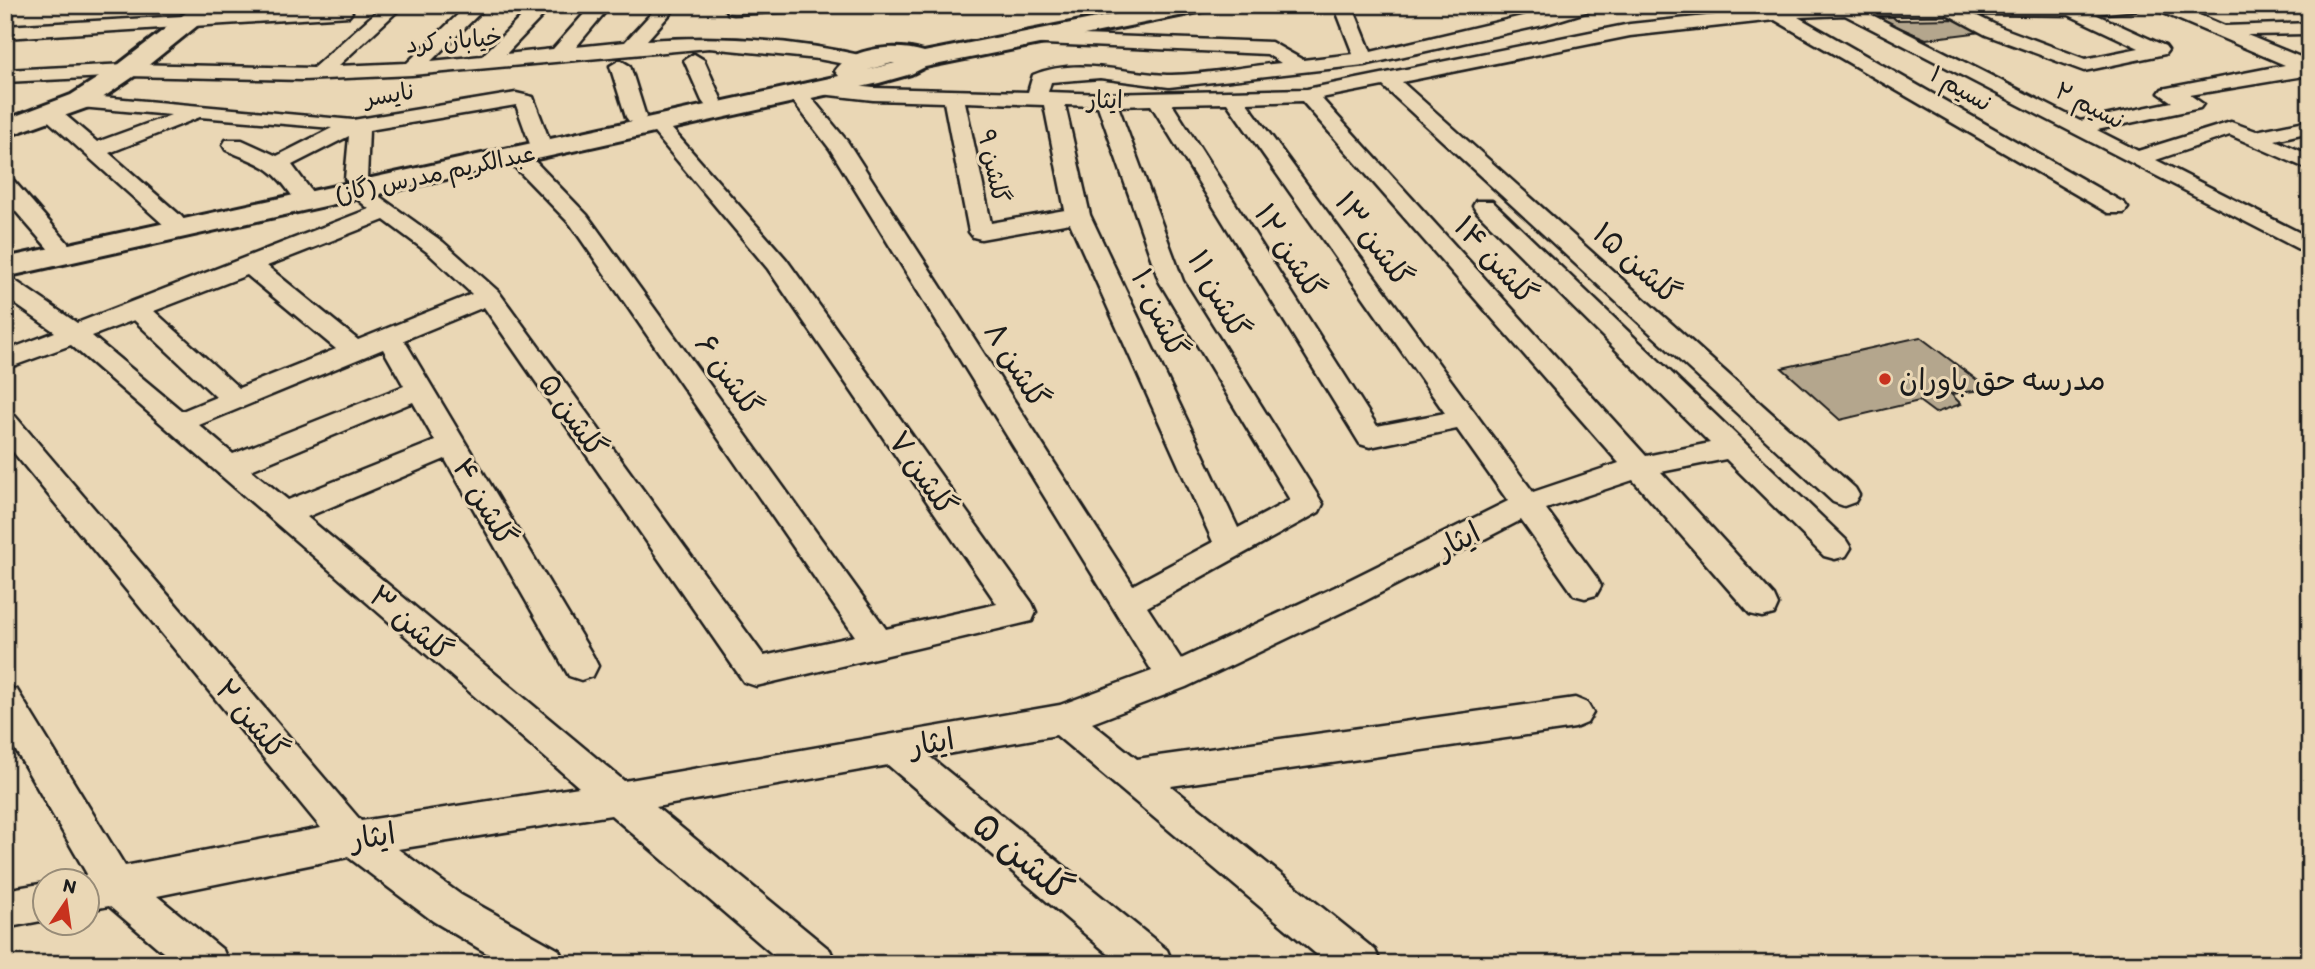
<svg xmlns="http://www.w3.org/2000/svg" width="2315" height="969" font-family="Itim,'Playpen Sans Arabic',sans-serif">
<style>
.building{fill:#b4a68d;stroke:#1c1c1c;stroke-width:2}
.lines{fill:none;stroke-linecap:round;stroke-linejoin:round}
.street-casing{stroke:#1c1c1c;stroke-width:5}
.secondary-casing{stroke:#1c1c1c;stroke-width:6}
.street{fill:#ead7b5;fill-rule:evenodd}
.secondary{fill:#ead7b5;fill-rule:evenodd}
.poi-dot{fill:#c8321e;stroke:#ead7b5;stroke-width:2.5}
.labels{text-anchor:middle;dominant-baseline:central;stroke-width:6;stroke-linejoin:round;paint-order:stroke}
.far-street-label{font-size:24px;fill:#1c1c1c;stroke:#ead7b5}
.street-label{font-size:30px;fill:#1c1c1c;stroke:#ead7b5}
.poi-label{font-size:30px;fill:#1c1c1c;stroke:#ead7b5;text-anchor:start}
.near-street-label{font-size:37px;fill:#1c1c1c;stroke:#ead7b5}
</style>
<rect width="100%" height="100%" fill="#ead7b5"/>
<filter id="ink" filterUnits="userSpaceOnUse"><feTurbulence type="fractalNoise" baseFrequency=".0143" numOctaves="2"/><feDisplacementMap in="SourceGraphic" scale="14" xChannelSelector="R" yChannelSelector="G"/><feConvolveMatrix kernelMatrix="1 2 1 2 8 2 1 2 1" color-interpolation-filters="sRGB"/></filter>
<g filter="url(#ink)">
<!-- building -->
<path class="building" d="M1872 16 1893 17 1896 20 1955 19 1982 32 1926 39Z
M1920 337 1989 389 1951 394 1961 404 1935 413 1919 401 1840 420 1782 368Z"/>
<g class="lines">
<defs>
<path id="street" d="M384 5H404L338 66 407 63 468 5H488L431 61 482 56 533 5H553L506 54 553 49 592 5H611L576 47 625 42 659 5H678L647 40C722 35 800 40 873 58L876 62 866 68 818 59 709 48 412 75 303 80 127 76 5 82V70L127 64 313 68Z
M727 5H831L822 10 734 14 728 13 725 9Z
M1334 5H1352L1371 52 1569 5H1598L1595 9 1543 25 1364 65 1169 87 1100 78 1051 82 1048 92 1106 94 1307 89 1630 24 1803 6 2145 5 2136 10 2095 14 2165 46 2168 50 2165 54 2084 71 1986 35 1947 14 1872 15 2080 121 2172 102 2159 93 2162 89 2285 65 2154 9 2151 5H2176L2225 26 2310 23V33L2306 34 2247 35 2310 61V75L2190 95 2203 104 2200 108 2097 130 2138 151 2231 122 2256 131 2310 120V132L2275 140 2310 155V170L2230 135 2156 160 2310 238V255L1845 15 1798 17 2124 203 2128 208 2124 213H2108L1775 20 1630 36 1402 82 1855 488 1859 495 1855 502 1844 506 1833 502 1383 86 1321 98 1646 456 1710 443 1476 211 1473 206 1476 201H1492L1846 540 1851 548 1846 556 1835 559 1824 556 1726 459 1661 472 1774 596 1778 605 1774 614 1762 617 1750 614 1633 480 1546 509 1596 577 1601 586 1596 595 1585 598 1574 595 1521 520 1357 605 1186 687 1092 723 1137 759 1575 698 1587 703 1593 713 1587 723 1575 728 1171 786 1375 950 1381 964H1328L1056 735 930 757 1167 950 1173 964H1120L888 765 656 807 830 950 836 964H784L611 815 398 849 461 895 559 950 565 964H505L433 921 348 857 157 896 223 950 229 964H177L109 906 88 910V881H73L87 874 5 732V686L17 690 125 866 321 828 5 442V414L15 416 361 821 579 787 71 345 5 369V351L55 332 5 297V278L14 280 77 323 369 209 347 190 352 185 345 179 349 136 292 165 312 192 309 197H293C271 165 261 165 226 150L223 145 226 140H242L277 156 332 128 200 117 109 153 181 216 185 221 181 226H165L43 116 40 112 43 108H57L97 142 171 115 80 107 73 105 70 101 73 97 80 95 353 120 516 93 533 97 549 139 546 144H530L516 105 369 130 367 179 362 184 443 242 498 291 764 656 855 636 571 225 508 160 505 155 508 150H524L587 215 886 629 997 604 768 269 650 128 647 124 650 120H664L786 259 1032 603 1036 612 1032 621 756 686 744 682 484 307 404 340 593 656 598 666 593 676 581 680 569 676 445 459 307 517 624 781 1060 705 1152 671 830 149 787 93 790 89H804L847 141 1133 585 1213 542 1070 223 981 239 973 237 969 232 944 102 873 100 821 94 814 92 811 88 814 84 821 82 873 88 1028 92 1033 75C1076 57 1123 73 1167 75 1201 76 1246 66 1281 63L1267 54 1022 43 1020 39 1022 35 1029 33 1271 42 1303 60 1353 54ZM1973 14 2069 15 2139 48 2085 59 2000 27ZM1302 101 1619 463 1533 492 1247 103ZM965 102 1044 105 1065 210 991 223ZM1227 103 1445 413 1377 426 1172 104ZM1065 105 1098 106 1159 281 1290 500 1238 528 1090 215ZM1151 105 1360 444 1370 447 1457 429 1508 501 1335 587 1181 659 1147 607 1319 512 1323 504 1183 281 1118 106ZM384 220 427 252 472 294 358 340 267 266ZM247 275 336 349 239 388 154 311ZM134 320 216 397 182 411 92 336ZM383 349 404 386 233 454 199 425ZM413 402 435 441 288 500 251 470Z
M343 7 349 8 352 12 349 16 5 38V26Z
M694 54 704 60 722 101 719 105H705L702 101 684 60Z
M620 60 630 66 646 117 643 121H629L626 117 610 66Z
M5 178 13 180 67 242 71 247 67 252 59 254 51 252 5 199Z
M46 883V920L5 928V890Z"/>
<path id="secondary" d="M196 5H223L136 75 89 107 5 137V120L71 95 118 65Z
M1162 5H1211L1207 10 1199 12 925 67 911 74 879 83 5 277V258L839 76 835 71C852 46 898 44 924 52ZM892 63H895L867 70Z"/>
</defs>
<!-- street casing -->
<use href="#street" class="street-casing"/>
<!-- secondary casing -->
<use href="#secondary" class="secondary-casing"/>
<!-- street -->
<use href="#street" class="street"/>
<!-- secondary -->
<use href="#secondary" class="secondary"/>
</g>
</g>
<!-- markers -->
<circle class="poi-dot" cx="1885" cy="379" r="7"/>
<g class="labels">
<!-- far-street labels -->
<g class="far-street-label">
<text transform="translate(454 40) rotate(-5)">خیابان کرد</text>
<text transform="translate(1961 88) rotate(30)">نسیم ۱</text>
<text transform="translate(389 94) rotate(-9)">نایسر</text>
<text x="1105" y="99">ایثار</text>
<text transform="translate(2090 105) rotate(27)">نسیم ۲</text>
<text transform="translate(994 166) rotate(78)">گلشن ۹</text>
<text transform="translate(435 173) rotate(-12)">عبدالکریم مدرس (گاز)</text>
</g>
<!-- street labels -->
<g class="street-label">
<text transform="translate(1374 239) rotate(54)">گلشن ۱۳</text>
<text transform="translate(1290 251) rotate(58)">گلشن ۱۲</text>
<text transform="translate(1496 260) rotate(48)">گلشن ۱۴</text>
<text transform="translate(1637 263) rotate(42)">گلشن ۱۵</text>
<text transform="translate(1219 294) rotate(61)">گلشن ۱۱</text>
<text transform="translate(1160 313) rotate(65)">گلشن ۱۰</text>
<text transform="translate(1017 365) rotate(58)">گلشن ۸</text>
<text transform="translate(729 375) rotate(55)">گلشن ۶</text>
<text transform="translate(573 415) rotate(55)">گلشن ۵</text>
<text transform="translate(923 473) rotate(55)">گلشن ۷</text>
<text transform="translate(485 502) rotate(60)">گلشن ۴</text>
<text transform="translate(1458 540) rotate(-27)">ایثار</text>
<text transform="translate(411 623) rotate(41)">گلشن ۳</text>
<text transform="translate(252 719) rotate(50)">گلشن ۲</text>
<text transform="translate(932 742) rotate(-10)">ایثار</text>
<text transform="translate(373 836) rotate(-9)">ایثار</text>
</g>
<!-- poi labels -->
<g class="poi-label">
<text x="1899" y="379">مدرسه حق باوران</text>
</g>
<!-- near-street labels -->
<g class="near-street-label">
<text transform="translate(1023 856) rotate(40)">گلشن ۵</text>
</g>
</g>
<!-- margin -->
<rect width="2315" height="969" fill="none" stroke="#ead7b5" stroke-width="28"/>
<rect x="14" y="14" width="2287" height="941" fill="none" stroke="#1c1c1c" stroke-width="2.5" filter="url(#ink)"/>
<!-- north arrow -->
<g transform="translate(66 902) rotate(13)"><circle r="33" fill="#ead7b5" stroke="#988c78" stroke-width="2"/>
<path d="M0-5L12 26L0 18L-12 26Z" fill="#c8321e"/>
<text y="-10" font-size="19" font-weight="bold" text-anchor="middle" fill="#1c1c1c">N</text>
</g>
</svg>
